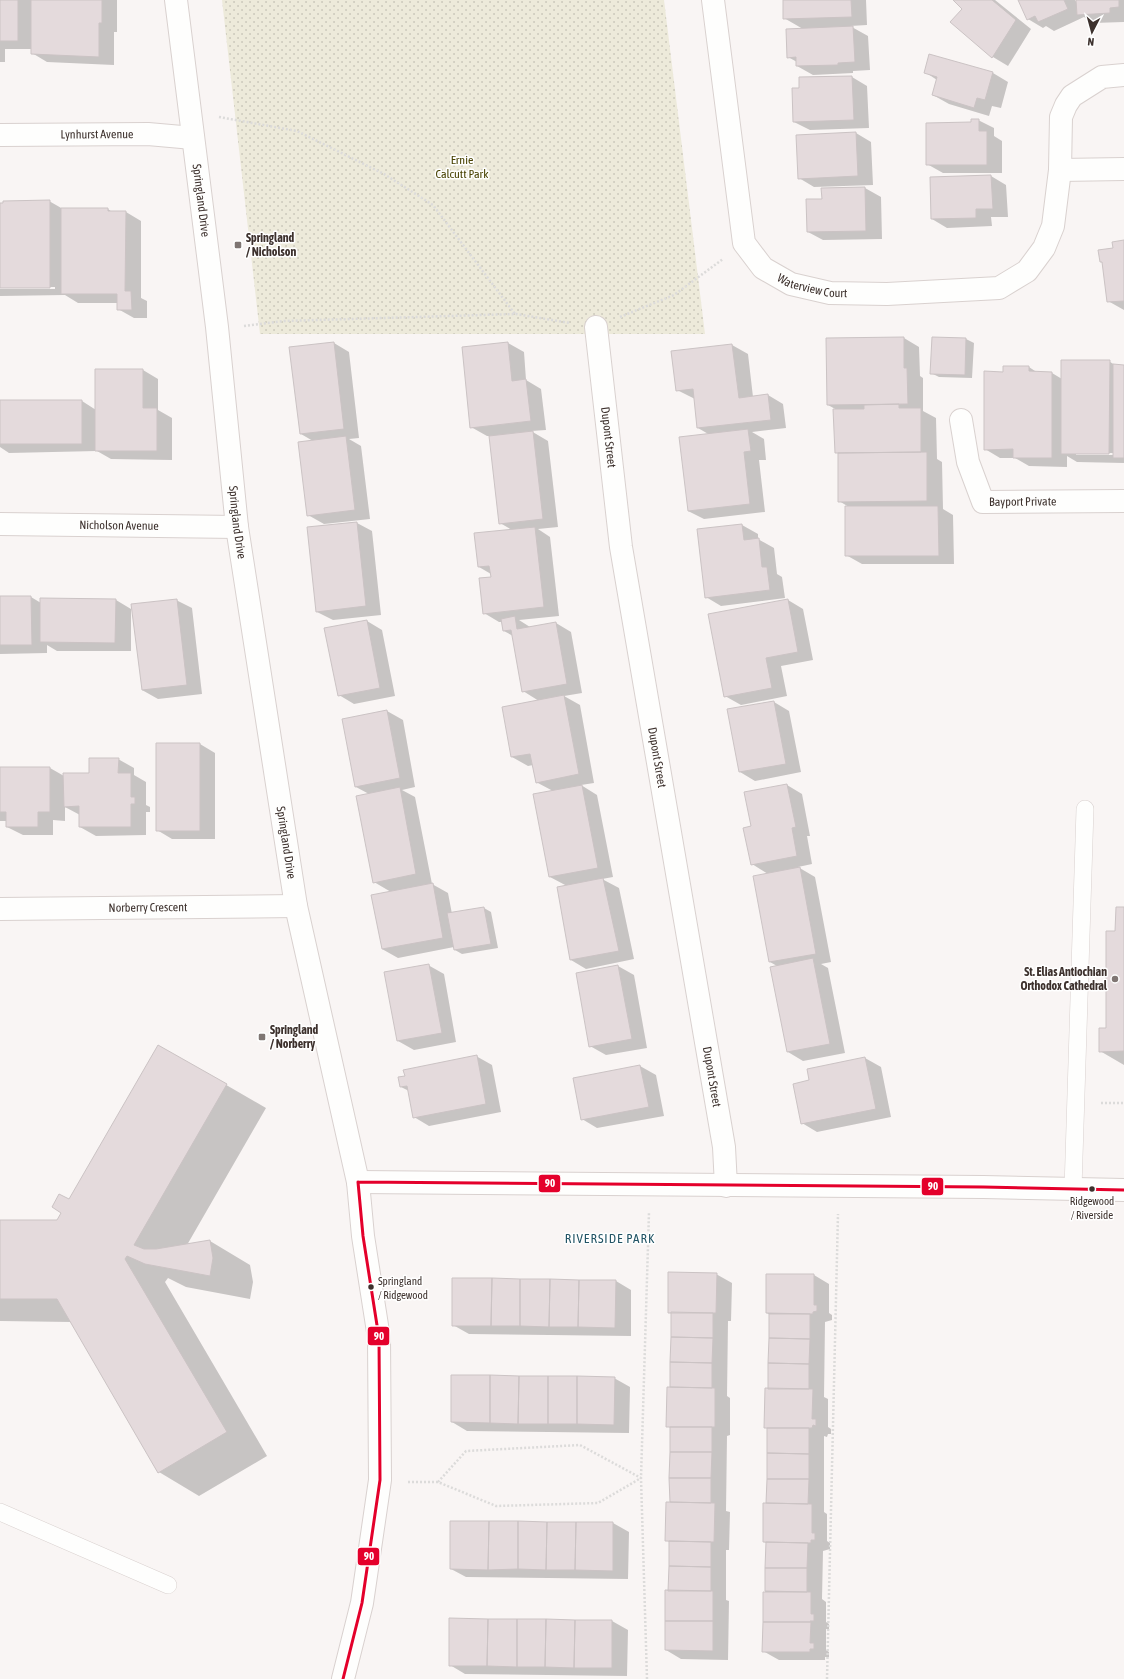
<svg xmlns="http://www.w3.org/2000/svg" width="1124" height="1679" font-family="'Asap Condensed',sans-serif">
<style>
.park{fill:url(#park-dots)}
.shadow{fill:#0003;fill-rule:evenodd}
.building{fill:#e4dadc;stroke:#cbc3c4}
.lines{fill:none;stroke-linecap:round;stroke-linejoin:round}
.lane-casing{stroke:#d9d1cf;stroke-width:18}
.street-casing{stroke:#d9d1cf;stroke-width:24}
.secondary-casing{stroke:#d9d1cf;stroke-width:24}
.path{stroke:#dcdbda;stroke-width:2.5;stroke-dasharray:2 2;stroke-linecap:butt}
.lane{stroke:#fefefd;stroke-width:17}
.street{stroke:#fefefd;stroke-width:22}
.secondary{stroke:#fefefd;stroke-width:22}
.bus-1-casing{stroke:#fff;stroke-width:6}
.bus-1{stroke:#e4002b;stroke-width:3}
.poi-dot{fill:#7f7673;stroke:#fff;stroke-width:1.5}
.bus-dot{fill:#3d312d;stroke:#fff;stroke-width:1.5}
.labels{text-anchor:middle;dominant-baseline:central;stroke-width:3;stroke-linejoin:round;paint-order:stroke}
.bus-label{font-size:11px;fill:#3d312d;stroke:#fff}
.street-label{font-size:12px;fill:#3d312d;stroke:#fff}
.park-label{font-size:12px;fill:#474100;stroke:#fff}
.poi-label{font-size:12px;font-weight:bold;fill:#3d312d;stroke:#fff;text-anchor:start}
.neighbourhood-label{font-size:13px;letter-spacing:1px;fill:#225465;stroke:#fff}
.line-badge{stroke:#fff;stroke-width:1.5}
.badge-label{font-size:11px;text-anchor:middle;font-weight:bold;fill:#fff}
</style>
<defs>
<pattern id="park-dots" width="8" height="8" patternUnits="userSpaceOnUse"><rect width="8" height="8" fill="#edeada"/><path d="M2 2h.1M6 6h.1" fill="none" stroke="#ccc9bb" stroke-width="1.8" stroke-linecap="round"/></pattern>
</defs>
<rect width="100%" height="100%" fill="#f9f5f4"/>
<!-- park -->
<path class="park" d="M222 0H664L705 334H260Z"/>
<!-- shadow -->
<path class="shadow" d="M0 0H117V32H114V65L47 62 32 53V49H5V62H0Z
M784 0H866L867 25 850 26 868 36 870 70 853 71V73L813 75 797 66V62L788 57 803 29 784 18Z
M954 0H995L1031 29 1008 66 993 57 952 22 963 9Z
M1019 0H1075L1078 5 1077 0H1124V22L1093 23 1084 17 1054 31 1046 26 1043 28 1028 19Z
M930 55 993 73 1008 82 1001 108 992 106 989 116 949 104 933 95 937 80 925 72Z
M852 77 867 86 869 128 810 130 794 122 800 89V78Z
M978 120 994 128V136L1002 141V173H943L927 164Z
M856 133 871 142 873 185 814 187 799 178Z
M991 176 1006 185 1008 217H991L992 226 947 228 932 219Z
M865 188 881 197 882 239 823 240 808 232 823 200 822 189Z
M49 201 63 209H108L112 212H126L141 221V298L147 301V318H134L118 309V303H78L65 295 0 296V289H55V287H0V204Z
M1124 241V310L1108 301 1103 263 1101 262Z
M904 338 919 347 920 376 923 378V411L936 418 937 459 942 462 943 509 953 515 954 564H862L846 555 849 507 839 501V454L836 452 837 410 828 405Z
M933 338 966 339 974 343 972 378 939 377 931 373Z
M334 343 349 352 359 438 349 439 361 446 370 519 324 524 308 515 313 441 301 434Z
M508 343 524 352 526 380 541 389 546 430 531 431 548 441 558 527 538 529 550 537 559 616 519 620 530 627 556 623 571 632 582 693 564 696 580 705 594 783 581 785 597 795 613 877 602 879 619 888 634 959 586 969 571 960 567 886 550 877 553 791 536 782 533 765 528 766 512 757 503 707 539 701 523 691 513 636 504 631 502 622H499L484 613 492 578 491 574 479 567 512 530 500 523 490 436H487L471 427Z
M732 345 748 354 753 397 768 395 783 404 786 428 752 432 764 439 766 460H759L765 512 704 519 688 511 710 435 698 428 695 399 677 390 673 352Z
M1110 362 1117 366H1124V463L1077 462 1067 456V467L1029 466 1015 458H1000L985 449 1004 373 1029 367 1038 373H1052L1062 379ZM1076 453H1114V455H1076Z
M143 370 158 379V410L172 418V460L111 459 97 451 9 453 0 447V401H82L96 410Z
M357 523 372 531 381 615 333 620 317 612Z
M742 525 758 534V539L774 548 777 574 782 577 785 598 721 606 706 597Z
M0 597H31L41 603 116 600 131 609V651H57L47 645V653L0 654Z
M176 600 192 608 202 694 158 699 142 690Z
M788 600 803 609 813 660 781 666 787 696 741 705 725 696Z
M367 621 382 630 395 696 354 704 339 695Z
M774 702 789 711 801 772 755 781 740 772Z
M387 711 403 720 415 787 402 790 415 797 432 884 448 893 452 914 484 908 491 912 498 948 462 954 455 950 454 947 398 958 382 949 391 892 374 882 369 794 356 787 343 720Z
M200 744 215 753V839H172L157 830Z
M118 759 134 768V775L146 782V805L150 807V812H146V835L96 836 80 827V815L65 807V821L53 820V835H23L7 827V821H0V768H50L64 776 90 774Z
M787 785 802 794 810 836H807L812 864 798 867 815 877 831 962 821 964 828 968 845 1053 803 1061 788 1052 777 966 770 962 768 874 752 864V827Z
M1124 908V1065L1100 1051 1107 1029 1116 932Z
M428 965 444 974 456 1042 414 1050 398 1041Z
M618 966 634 975 647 1048 606 1055 590 1046 577 974Z
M159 1046 266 1108 187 1245 210 1241 250 1265 253 1282 250 1299 186 1287 168 1278 165 1282 267 1456 199 1496 159 1472 71 1322 0 1321V1221H58Z
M476 1056 492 1065 501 1112 429 1126 414 1117 409 1091 401 1087Z
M865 1058 881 1067 891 1117 817 1132 802 1123 810 1081Z
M640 1066 656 1075 664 1116 597 1128 582 1119Z
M716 1274 732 1283 731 1321H728L727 1396 730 1398V1435L727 1436 726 1511 730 1512 729 1550H726V1600L729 1601 728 1660 681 1659 666 1650 669 1592 670 1542 666 1540 671 1503V1428L667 1426 671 1388 672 1314 669 1312Z
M814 1275 829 1284V1313L832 1315V1320L825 1322 824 1397 828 1399V1427L831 1429V1434H828L827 1437 824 1436V1512L827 1514V1541L830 1543V1549L823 1551 822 1599 826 1602V1622L829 1624V1629H826V1650L829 1652V1657H825V1660H779L763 1651 767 1543 764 1542 767 1504 768 1453V1429L765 1427 769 1390 770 1315 767 1313Z
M616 1281 631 1290V1336L469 1334 453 1325Z
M614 1378 630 1387 629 1433 467 1431 452 1422Z
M451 1522 613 1523 629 1532 628 1579 466 1577 451 1569Z
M450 1619 612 1621 628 1630 627 1676 465 1674 450 1665Z"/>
<!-- building -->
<path class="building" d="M0 0H18V41H0Z
M31 0H102V23H99V57L31 54Z
M783 0H851L852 17 783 19Z
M953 0H992L1016 20 992 58 950 22 962 9Z
M1018 0H1064L1068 9 1038 22 1035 16 1027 20Z
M1076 0H1119V7L1110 8V13L1077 15Z
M853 26 855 62 838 63V65L796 66V57L787 58 786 29Z
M929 54 993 72 985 100 977 98 974 108 932 95 937 77 924 73Z
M852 76 854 120 793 122 792 88H799V77Z
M971 119H979V131H987V165H926V123L971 122Z
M856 132 858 176 798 179 796 135Z
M991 175 993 209H976V218L931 219 930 177Z
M865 187 866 231 807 232 806 199H822L821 188Z
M50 200V288H0V203H3V201Z
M61 208H108V211H126L125 291H131L132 310H117V294H61Z
M1124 240V301L1107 302 1102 262H1100L1098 250 1113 248 1112 242Z
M904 337V368H907L908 404 827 405 826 338Z
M932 337 966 338 965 375 930 374Z
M334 342 344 429 300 434 289 347Z
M508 342 512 381 526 379 531 421 470 428 462 347Z
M732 344 739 398 768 394 771 420 697 428 693 389 676 391 671 351Z
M1061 360H1110L1109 454H1061Z
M1113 364 1124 365V458H1113Z
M1003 366H1029V371L1052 372V458H1013V449L984 450V371L1003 372Z
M95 369H143V408H157V451H95Z
M0 400H82V444H0Z
M899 404V408H921V452L835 453 833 409H864V405Z
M748 429 751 451 744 452 750 504 688 511 679 437Z
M533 431 543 519 499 524 489 436Z
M346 436 355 510 307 516 298 442Z
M927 452V501L838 502V453Z
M845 506H938L939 556H845Z
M357 522 366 606 316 612 307 527Z
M742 524 744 540 759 538 762 567H767L770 590 705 598 697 529Z
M535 527 544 607 483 614 479 578 491 577 489 566 478 567 474 533Z
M0 596H31L32 645H0Z
M40 598 116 599 115 643 40 642Z
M177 599 187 685 142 690 131 604Z
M788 599 798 652 766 658 772 688 724 697 708 614Z
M515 616 517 629 556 622 567 684 522 692 511 630 503 631 501 619Z
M367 620 380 688 338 696 324 628Z
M564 695 579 774 536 783 530 754 511 757 502 707Z
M774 701 786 764 739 772 727 709Z
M387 710 400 778 355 787 342 719Z
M156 743H200V831H156Z
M89 758H119L118 773H131V797H135V804H131V827H79V806L64 807 63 773H89Z
M0 767H50V812H38V827H6V812H0Z
M787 784 796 827 792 828 797 856 751 865 743 828 751 826 744 792Z
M582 785 598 868 549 877 533 794Z
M400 787 416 874 373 883 356 796Z
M800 867 816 954 769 962 753 876Z
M603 878 619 951 570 960 557 887Z
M433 883 443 938 382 949 371 895Z
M484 907 491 944 454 950 447 913Z
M1116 907H1124V1051L1099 1052V1028H1106V931H1115Z
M813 958 830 1044 787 1052 770 967Z
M429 964 442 1033 397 1041 384 972Z
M618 965 632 1039 589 1047 576 973Z
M158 1045 227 1084 134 1245 144 1249H156L210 1240 213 1258 210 1276 145 1264 127 1256 125 1259 227 1432 158 1473 57 1299H0V1220H57L61 1213 52 1207 59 1194 69 1199Z
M477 1055 486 1104 413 1118 407 1086 400 1087 398 1077 405 1076 403 1070Z
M865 1057 876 1109 801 1124 793 1084 809 1080 807 1069Z
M640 1065 649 1107 581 1120 573 1078Z
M668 1272 717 1273 716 1313H668Z
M766 1274H814V1305H817V1311L813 1312V1314L766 1313Z
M452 1278H492L491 1326H452Z
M492 1278 520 1279V1326H491Z
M520 1279H550L549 1327 520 1326Z
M550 1279 579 1280 578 1327H549Z
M579 1280H616L615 1328 578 1327Z
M671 1312 713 1313V1338L671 1337Z
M769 1314H810V1339L769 1338Z
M671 1337 713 1338 712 1363 670 1362Z
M769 1338 810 1339 809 1364 768 1363Z
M670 1362 712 1363V1388L670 1387Z
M768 1363 809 1364V1389H768Z
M451 1375H490V1423L451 1422Z
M490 1375 519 1376 518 1424 490 1423Z
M519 1376H548V1424H518Z
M548 1376H577V1424H548Z
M577 1376 615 1377 614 1425 577 1424Z
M667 1387 715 1388V1427H666Z
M765 1388 813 1389 812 1419H816V1426L813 1425 812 1428H764Z
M670 1427H712V1452H670Z
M767 1428H809V1454L767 1453Z
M670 1452H712L711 1478H669Z
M767 1453 809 1454V1479H767Z
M669 1478H711V1503L670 1502Z
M767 1479H809L808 1504 766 1503Z
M666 1502 715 1503 714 1542 665 1541Z
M763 1503 812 1504V1533H815V1540H811V1543L763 1542Z
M450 1521H489L488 1570 450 1569Z
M489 1521H518V1569L488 1570Z
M518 1521 547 1522 546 1570 518 1569Z
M547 1522H576L575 1570H546Z
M576 1522H613V1571L575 1570Z
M669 1541 711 1542V1567L669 1566Z
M766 1542 808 1543 807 1568H765Z
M669 1566 711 1567V1591H668Z
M765 1568H807V1592L765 1591Z
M665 1590 713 1591V1621H665Z
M763 1592H811V1614H814V1621H810L811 1622H763Z
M449 1618 488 1619 487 1666H449Z
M488 1619H517V1667L487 1666Z
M517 1619H546L545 1667H517Z
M546 1619 575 1620 574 1668 545 1667Z
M575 1620H612V1668H574Z
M665 1621H713V1651L665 1650Z
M763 1622H811L810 1643H814V1649H810V1652H762Z"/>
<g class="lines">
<defs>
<path id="lane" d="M1073 1189 1085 809
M0 1512 168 1585"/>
<g id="street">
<path id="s1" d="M713 0 744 243 763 268 791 284 830 293 887 294 999 288 1027 271 1044 248 1053 226 1060 170 1061 117 1066 105 1072 96 1102 77 1124 75"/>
<path id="s2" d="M0 135 148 134 193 138"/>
<path d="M1060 170 1124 169"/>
<path id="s3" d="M596 327 621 547 724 1147 726 1186"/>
<path id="s4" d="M961 420 968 462 983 502 1124 501"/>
<path id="s5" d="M0 524 237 527"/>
<path id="s6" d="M0 909 296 906"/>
</g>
<g id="secondary">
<path id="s7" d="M176 0 217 327 237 527 296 906 358 1182 363 1236 379 1338 380 1480 362 1603 343 1679"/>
<path d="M358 1182 983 1187 1124 1190"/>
</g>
</defs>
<!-- lane casing -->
<use href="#lane" class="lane-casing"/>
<!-- street casing -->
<use href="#street" class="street-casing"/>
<!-- secondary casing -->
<use href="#secondary" class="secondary-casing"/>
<!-- path -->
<path class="path" d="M219 117 297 131 384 174 433 205 515 314
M620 317 674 295 723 259
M244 326 284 321 516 314 570 323
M1101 1103H1124
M408 1482H438L496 1506 598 1503 641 1478
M438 1482 466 1451 580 1445 641 1478
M647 1679 641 1478 649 1212
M827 1679 838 1214"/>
<!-- lane -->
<use href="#lane" class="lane"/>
<!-- street -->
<use href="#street" class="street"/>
<!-- secondary -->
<use href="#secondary" class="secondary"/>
<defs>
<path id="bus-1" d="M358 1182 983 1187 1124 1190
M343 1679 362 1603 380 1480 379 1338 363 1236 358 1182"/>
</defs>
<!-- bus-1 casing -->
<use href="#bus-1" class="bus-1-casing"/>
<!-- bus-1 -->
<use href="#bus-1" class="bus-1"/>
</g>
<!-- markers -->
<g class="poi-dot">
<rect x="234" y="241" width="8" height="8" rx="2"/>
<circle cx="1115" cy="979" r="4"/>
<rect x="258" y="1033" width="8" height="8" rx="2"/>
</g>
<g class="bus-dot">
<circle cx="1092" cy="1189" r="3.5"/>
<circle cx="371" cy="1287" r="3.5"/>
</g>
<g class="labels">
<!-- bus labels -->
<g class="bus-label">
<text x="1092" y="1201">Ridgewood<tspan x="1092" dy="14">/ Riverside</tspan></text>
<text x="378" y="1281" text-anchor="start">Springland<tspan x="378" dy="14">/ Ridgewood</tspan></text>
</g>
<!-- street labels -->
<g class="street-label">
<text stroke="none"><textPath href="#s2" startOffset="97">Lynhurst Avenue</textPath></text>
<text stroke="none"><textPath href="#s7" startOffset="202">Springland Drive</textPath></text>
<text stroke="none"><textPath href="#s1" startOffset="330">Waterview Court</textPath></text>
<text stroke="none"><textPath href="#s3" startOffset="111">Dupont Street</textPath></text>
<text stroke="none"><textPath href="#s4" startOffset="125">Bayport Private</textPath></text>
<text stroke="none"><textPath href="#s7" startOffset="526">Springland Drive</textPath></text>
<text stroke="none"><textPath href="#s5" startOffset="119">Nicholson Avenue</textPath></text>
<text stroke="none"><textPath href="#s3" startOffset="435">Dupont Street</textPath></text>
<text stroke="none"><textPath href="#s7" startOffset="850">Springland Drive</textPath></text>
<text stroke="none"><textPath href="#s6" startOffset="148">Norberry Crescent</textPath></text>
<text stroke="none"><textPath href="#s3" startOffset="759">Dupont Street</textPath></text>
</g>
<!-- park labels -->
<g class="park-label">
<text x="462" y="160">Ernie<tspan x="462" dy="14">Calcutt Park</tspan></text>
</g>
<!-- poi labels -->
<g class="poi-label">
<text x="246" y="238">Springland<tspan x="246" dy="14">/ Nicholson</tspan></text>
<text x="1107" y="972" text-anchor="end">St. Elias Antiochian<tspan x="1107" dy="14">Orthodox Cathedral</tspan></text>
<text x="270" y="1030">Springland<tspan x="270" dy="14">/ Norberry</tspan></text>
</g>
<!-- neighbourhood labels -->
<g class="neighbourhood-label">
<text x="610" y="1238">RIVERSIDE PARK</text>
</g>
</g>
<g class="line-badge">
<rect x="538" y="1174" width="23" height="19" rx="4" fill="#e4002b"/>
<rect x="921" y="1177" width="23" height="19" rx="4" fill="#e4002b"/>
<rect x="367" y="1326" width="23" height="20" rx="4" fill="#e4002b"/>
<rect x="357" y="1547" width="23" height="19" rx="4" fill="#e4002b"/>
</g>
<g class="badge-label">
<text x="550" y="1187">90</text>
<text x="933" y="1190">90</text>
<text x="379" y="1340">90</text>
<text x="369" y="1560">90</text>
</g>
<!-- north arrow -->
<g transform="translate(1092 32) rotate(186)" stroke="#ffffff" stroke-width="3" paint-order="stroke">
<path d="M0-3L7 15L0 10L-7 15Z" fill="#3d312d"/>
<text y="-6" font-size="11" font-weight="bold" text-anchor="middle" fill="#3d312d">N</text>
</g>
</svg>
